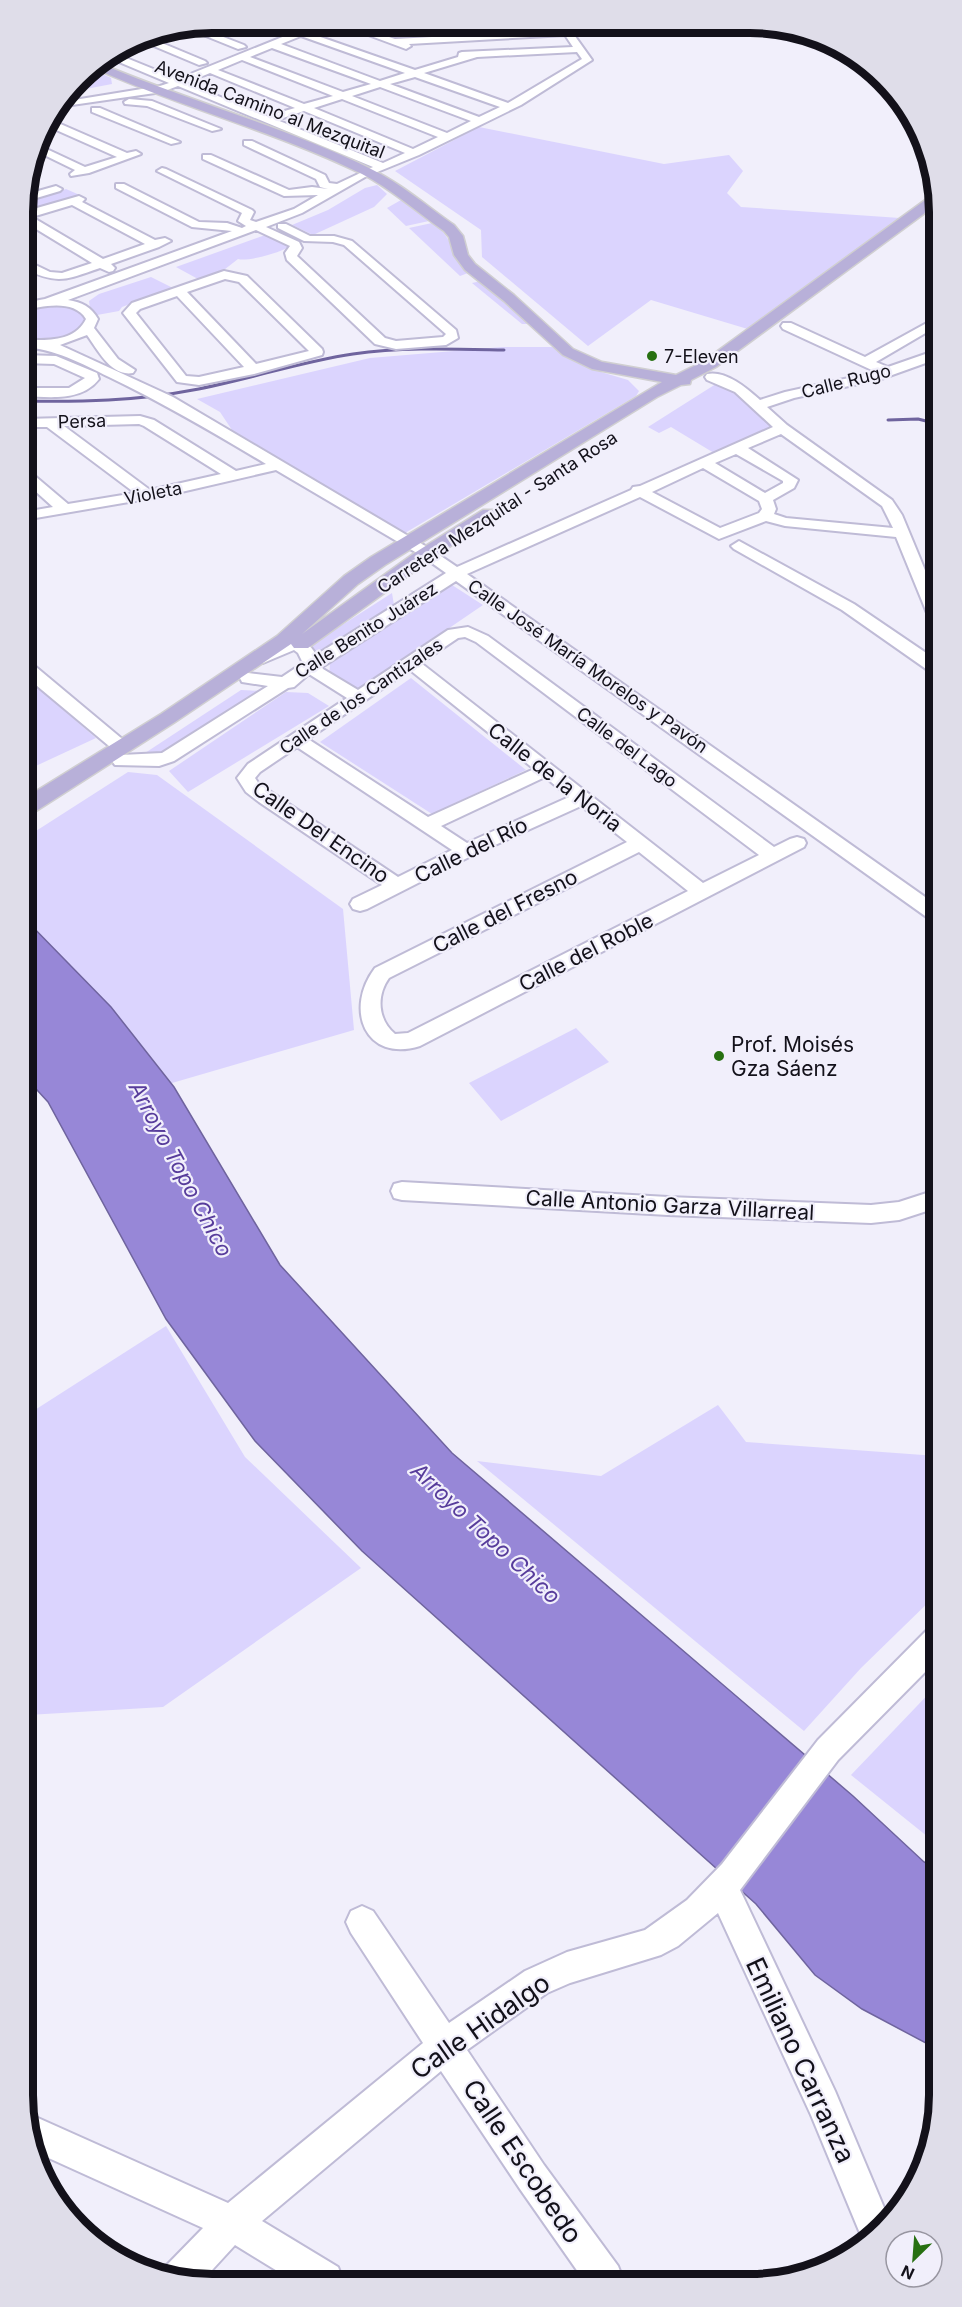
<svg xmlns="http://www.w3.org/2000/svg" width="962" height="2307" font-family="Inter,sans-serif">
<style>
.green{fill:#dbd4fe}
.water{fill:#9787d7;stroke:#6f649e;stroke-width:1.5}
.lines{fill:none;stroke-linecap:round;stroke-linejoin:round}
.stream{stroke:#6f649e;stroke-width:3}
.minor-casing{stroke:#bfbbd6;stroke-width:4}
.major-casing{stroke:#d0cfd1;stroke-width:3}
.minor{fill:#fff;fill-rule:evenodd}
.major{fill:#b8b0d9;fill-rule:evenodd}
.rail-casing{stroke:#76747e;stroke-width:3}
.rail{stroke:#f1effb;stroke-width:2;stroke-dasharray:6;stroke-linecap:butt}
.poi-dot{fill:#277011;stroke:#f1effb;stroke-width:2}
.labels{text-anchor:middle;dominant-baseline:central;stroke-width:4.5;stroke-linejoin:round;paint-order:stroke}
.far-street-label{font-size:18px;fill:#13111a;stroke:#f1effb}
.far-poi-label{font-size:18px;fill:#13111a;stroke:#f1effb;text-anchor:start}
.street-label{font-size:21px;fill:#13111a;stroke:#f1effb}
.poi-label{font-size:21px;fill:#13111a;stroke:#f1effb;text-anchor:start}
.water-label{font-size:22px;font-style:italic;fill:#573c9b;stroke:#f1effb}
.near-street-label{font-size:26px;fill:#13111a;stroke:#f1effb}
.rim{fill:none;stroke:#13111a;stroke-width:8}
</style>
<rect width="100%" height="100%" fill="#f1effb"/>
<!-- green -->
<path class="green" d="M90 68 111 78 112 84 70 92Z
M479 127 664 164 729 155 743 171 727 193 741 207 900 218 751 330 651 300 588 346 482 257 481 230 395 171Z
M377 185 387 194 374 207 313 235 292 225 328 210 365 188Z
M66 189 82 196 23 215V203Z
M401 200 429 221 406 226 387 208Z
M432 223C453 235 452 257 468 273L460 276 409 228Z
M268 234 292 245C283 252 248 262 238 259L220 273 198 279 176 267Z
M151 277 173 288 122 307 119 311 97 315 90 309 89 301 99 294Z
M481 281 529 324H522L472 283Z
M54 305 78 310 86 320C72 341 47 341 23 340V309Z
M502 347H552L601 372 628 380 639 391 636 396 405 533 232 430 220 412 197 399 370 358Z
M719 382 738 393 774 427 714 453 671 427 659 433 648 427Z
M452 585 483 605 357 691 329 677 330 664Z
M392 593 395 611 320 657 311 645Z
M24 676 96 738 25 771Z
M411 678 526 770 432 814 320 742Z
M241 690 263 691 164 757 142 755Z
M286 692 308 693 329 706 188 792 169 771Z
M128 772 157 775 343 909 354 1030 172 1083 111 1007 25 919V838Z
M576 1028 609 1062 501 1121 469 1083Z
M166 1326 245 1457 361 1568 163 1707 28 1715 27 1415Z
M718 1405 746 1442 937 1456 938 1593 861 1668 804 1731 477 1461 601 1476Z
M938 1684V1845L851 1775Z"/>
<!-- water -->
<path class="water" d="M25 919 111 1007 174 1087 280 1265 452 1453 853 1796 924 1862 938 1869 939 2050 862 2009 815 1975 756 1904 362 1551 255 1441 166 1319 48 1102 26 1078Z"/>
<g class="lines">
<!-- stream -->
<path class="stream" d="M24 401C80 402 137 401 193 390 247 380 299 362 353 354 403 347 454 349 504 350
M888 420 918 419 934 423"/>
<defs>
<path id="minor" d="M247 23H260L282 32 274 34Z
M317 23H329L309 33 415 70 458 57 459 53 462 52 573 47 565 35 409 44 411 46 406 49 336 23H350L360 27 380 24H433L428 27 368 30 395 39 562 30 559 25H567L592 60 521 105 419 155 365 177 302 213 266 227 299 242 302 248 297 256 385 338 396 341 443 337 446 334 344 245 333 242 304 241 278 228V224H286L310 236H334L352 241 456 330 458 338 446 345 396 349 375 344 287 260 285 253 290 246 256 230 68 300C82 302 91 307 98 319L94 328 118 359 135 370 133 373C111 377 98 350 87 335L60 345 173 397 432 550 457 567 631 490 633 487 640 486 773 427 735 392 707 380 705 377 707 374C726 370 748 389 760 400L785 392 876 372 783 329 781 326 783 323H791L865 357 934 319V328L876 362 888 367 934 351V360L881 379 794 398 767 407 787 425 892 500 902 515 934 592 935 618 927 613 896 537 785 526 766 521 719 539 640 497 467 574 935 904V920L928 918 456 581 322 667 323 669 358 690 448 630 468 627 488 636 774 847 790 839 797 837 804 839 806 843 804 847 420 1046C365 1063 344 1009 375 968L627 842 581 806 473 855 367 909 360 911 353 909 350 904 353 899 382 885 259 802 246 792 237 778 248 764 347 698 309 674 294 687 288 688 174 761 159 766 115 765 112 761 115 757 121 755 162 753 268 686 242 682 240 678 242 674 248 673 282 677 303 663 298 653 294 650 263 663 255 658 257 654C277 645 303 629 316 655L446 573 422 556 276 470 164 496 24 520V512L53 507 24 481V470L29 471 68 504 135 493 47 427H24V419L140 416 154 420 236 471 266 464C214 433 163 403 109 377 81 363 55 349 23 347V339C45 341 75 342 86 319 74 299 42 306 23 311V303L45 299 232 231 192 227 116 188V184H124L199 222 227 223 242 228 246 226 238 221 242 213 157 171 162 168 166 169 252 210 254 212 250 220 256 222 294 209 318 195 284 196 203 159V155H211L289 190 312 187 328 189 320 187 316 179 244 145V141H252L325 175 329 183 337 184 373 167 178 86 162 92 58 107 62 102 160 86 169 83 107 57 114 53 178 79ZM301 36 405 73 380 81 281 44ZM272 48 371 84 343 92 250 57ZM577 52 582 59 508 103 424 73 477 57ZM242 60 333 96 304 104 218 70ZM210 73 295 108 267 116 186 83ZM415 77 500 107 479 117 390 84ZM380 87 471 121 447 133 352 96ZM342 99 438 137 413 149 314 108ZM304 111 405 153 383 163 277 120ZM139 424 144 426 221 474 150 490 64 426ZM781 434 882 506 893 528 786 518 774 514 776 509 773 500 794 488 798 480 748 448ZM736 454 783 481V483L765 493 715 463ZM703 468 759 501 762 509 759 513 720 528 652 492ZM465 637 476 642 759 855 703 883 421 663 458 638ZM410 670 534 769 428 817 308 739ZM297 747 452 850 398 877 259 784 255 778 260 772ZM545 777 569 797 467 843 441 826ZM639 852 688 891 408 1033 395 1034C378 1020 376 996 389 978Z
M195 26 244 45 246 47 238 49 186 28Z
M145 36 205 61 207 63 199 65 137 39Z
M129 99 152 101 221 129 212 131 147 106 125 104 124 102Z
M92 108H100L180 142 171 144 92 112Z
M49 119 127 153 136 151 141 154 89 173 71 176 70 174 75 170 36 151 38 145 85 167 117 157 45 125Z
M56 186 62 189 60 191 23 202 24 195Z
M79 196 85 199 82 202 155 240 165 238 171 241 159 247 111 264 115 268 113 271 109 272 100 268C65 280 58 285 23 268V259L50 272 62 273 92 263 23 221V212ZM72 205 145 244 103 259 32 217Z
M224 271 247 276 322 349 323 352 322 355 254 374 199 385 177 382 123 313 132 303ZM225 279 239 282 309 351 256 364 187 292ZM177 296 244 367 199 377 186 376 136 313 140 309Z
M23 355 56 356 97 373 99 379C81 402 49 397 24 396V388H69L85 378 54 364 23 363Z
M739 541 854 604 935 659V672L929 671 842 610 734 549 731 546Z
M24 661 30 662 127 743 130 747 127 751H115L24 675Z
M402 1182 668 1197 871 1205 899 1202 936 1190V1208L899 1220 871 1223 668 1215 402 1200 394 1198 391 1191 394 1184Z
M938 1625V1659L838 1760 740 1890 835 2091 890 2222 864 2243 811 2115 718 1913 678 1946 661 1955 570 1983 547 1993 467 2050 544 2165 618 2266 623 2279H583L520 2189 441 2071 262 2221 338 2267 343 2280H292L235 2245 202 2281H176L162 2274 164 2268 203 2228 31 2150 29 2144V2114L228 2203 423 2043 351 1933 346 1922 351 1911 362 1906 373 1911 449 2023 525 1971 567 1952 645 1930 687 1900 722 1864 818 1740 928 1629Z"/>
<path id="major" d="M99 63C188 101 283 126 371 169 399 182 428 207 454 225L463 236 468 255 475 264 514 295 573 349 602 362 676 375 704 361 928 198 933 197V207L716 367 691 380 690 384 681 385 657 397 385 565 358 584 302 634 416 552 483 510H495L498 514 430 560 308 648H294L291 644 175 722 33 813 25 815V798L161 714 277 636 344 576 371 557 662 382 592 369 563 355 504 301 465 270 454 255 449 237 444 231C418 213 390 188 362 174 274 131 179 107 91 67Z"/>
</defs>
<!-- minor casing -->
<use href="#minor" class="minor-casing"/>
<!-- major casing -->
<use href="#major" class="major-casing"/>
<!-- minor -->
<use href="#minor" class="minor"/>
<!-- major -->
<use href="#major" class="major"/>
<defs>
<path id="rail" d="M757 26 797 30"/>
</defs>
<!-- rail casing -->
<use href="#rail" class="rail-casing"/>
<!-- rail -->
<use href="#rail" class="rail"/>
</g>
<!-- markers -->
<g class="poi-dot">
<circle cx="652" cy="356" r="6"/>
<circle cx="719" cy="1056" r="6"/>
</g>
<g class="labels">
<!-- far-street labels -->
<g class="far-street-label">
<text transform="translate(270 109) rotate(21)">Avenida Camino al Mezquital</text>
<text transform="translate(846 381) rotate(-14)">Calle Rugo</text>
<text transform="translate(82 421) rotate(-2)">Persa</text>
<text transform="translate(153 493) rotate(-11)">Violeta</text>
<text transform="translate(497 512) rotate(-33)">Carretera Mezquital - Santa Rosa</text>
<text transform="translate(366 630) rotate(-32)">Calle Benito Juárez</text>
<text transform="translate(588 666) rotate(35)">Calle José María Morelos y Pavón</text>
<text transform="translate(361 696) rotate(-34)">Calle de los Cantizales</text>
<text transform="translate(627 747) rotate(37)">Calle del Lago</text>
</g>
<!-- far-poi labels -->
<g class="far-poi-label">
<text x="664" y="356">7-Eleven</text>
</g>
<!-- street labels -->
<g class="street-label">
<text transform="translate(555 777) rotate(38)">Calle de la Noria</text>
<text transform="translate(321 832) rotate(35)">Calle Del Encino</text>
<text transform="translate(471 850) rotate(-26)">Calle del Río</text>
<text transform="translate(505 911) rotate(-27)">Calle del Fresno</text>
<text transform="translate(586 952) rotate(-27)">Calle del Roble</text>
<text transform="translate(670 1205) rotate(3)">Calle Antonio Garza Villarreal</text>
</g>
<!-- poi labels -->
<g class="poi-label">
<text x="731" y="1044">Prof. Moisés<tspan x="731" dy="24">Gza Sáenz</tspan></text>
</g>
<!-- water labels -->
<g class="water-label">
<text transform="translate(181 1169) rotate(62)">Arroyo Topo Chico</text>
<text transform="translate(486 1533) rotate(43)">Arroyo Topo Chico</text>
</g>
<!-- near-street labels -->
<g class="near-street-label">
<text transform="translate(480 2026) rotate(-35)">Calle Hidalgo</text>
<text transform="translate(801 2060) rotate(65)">Emiliano Carranza</text>
<text transform="translate(523 2161) rotate(56)">Calle Escobedo</text>
</g>
</g>
<!-- crop -->
<path d="M0 0H962V2307H0ZM212 33H750A179 179 0 0 1 929 212V2095A179 179 0 0 1 750 2274H212A179 179 0 0 1 33 2095V212A179 179 0 0 1 212 33Z" fill="#dfdde9" fill-rule="evenodd"/>
<path class="rim" d="M212 33H750A179 179 0 0 1 929 212V2095A179 179 0 0 1 750 2274H212A179 179 0 0 1 33 2095V212A179 179 0 0 1 212 33Z"/>
<!-- north arrow -->
<g transform="translate(914 2259) rotate(205)"><circle r="28" fill="#f1effb" stroke="#9896a1" stroke-width="1.5"/>
<path d="M0-4.5L10 22L0 15L-10 22Z" fill="#277011"/>
<text y="-9" font-size="16" font-weight="bold" text-anchor="middle" fill="#13111a">N</text>
</g>
</svg>
